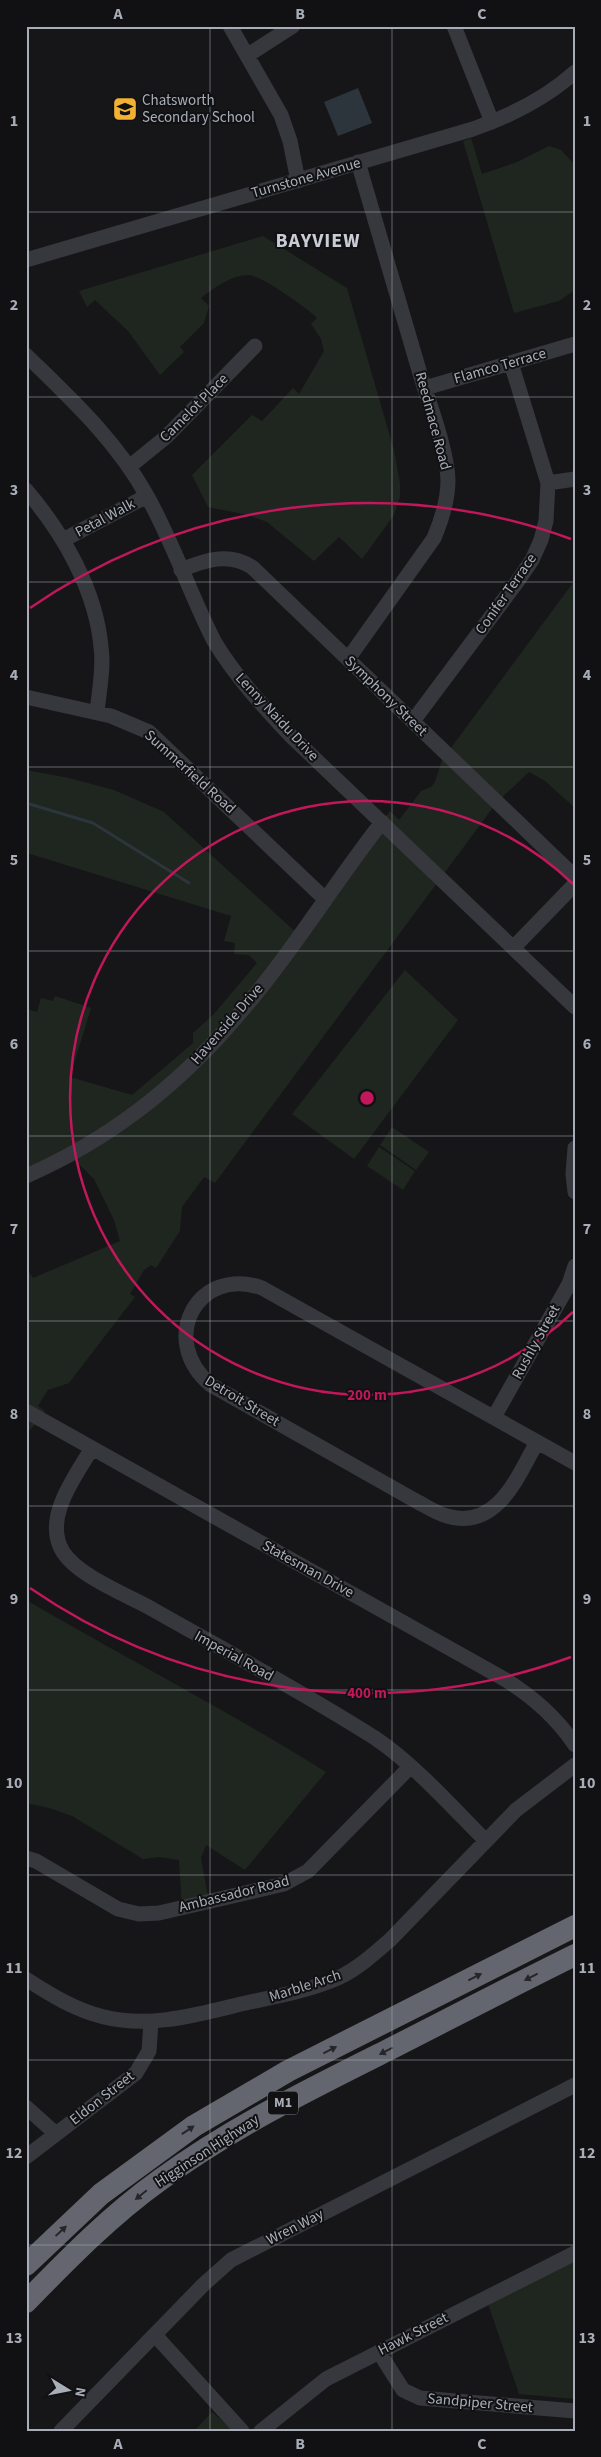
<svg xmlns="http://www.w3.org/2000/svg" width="601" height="2457" font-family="'Source Sans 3',sans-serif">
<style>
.green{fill:#1e261f}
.water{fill:#2c353c}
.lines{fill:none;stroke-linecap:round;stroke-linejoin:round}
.stream{stroke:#2c353c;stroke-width:3}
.minor{stroke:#37383d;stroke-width:15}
.highway{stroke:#63666e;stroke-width:22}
.oneway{fill:#26262a}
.grid{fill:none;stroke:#a8adb8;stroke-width:1;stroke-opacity:0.55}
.ring{fill:none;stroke:#c2185b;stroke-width:2.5}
.labels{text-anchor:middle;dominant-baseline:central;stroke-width:4;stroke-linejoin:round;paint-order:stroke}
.shield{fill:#111113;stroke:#7b7e86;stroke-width:1}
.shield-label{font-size:14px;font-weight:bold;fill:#a8adb8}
.poi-label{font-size:15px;fill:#a8adb8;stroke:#111113;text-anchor:start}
.street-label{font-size:15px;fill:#a8adb8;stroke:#111113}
.district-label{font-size:20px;font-weight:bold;letter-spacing:1px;fill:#c9ccd4;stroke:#111113}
.centre{fill:#c2185b;stroke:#111113;stroke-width:2.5}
.ring-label{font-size:15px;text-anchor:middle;font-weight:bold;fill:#c2185b;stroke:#111113;stroke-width:4;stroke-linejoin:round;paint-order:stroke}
.neatline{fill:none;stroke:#a8adb8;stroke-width:2}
.grid-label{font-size:16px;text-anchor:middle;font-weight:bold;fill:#a8adb8}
</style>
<rect width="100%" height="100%" fill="#161618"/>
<!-- green -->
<path class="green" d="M471 138 482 174 517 162 549 146 561 150 575 165V290L559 301 514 313 463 141Z
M263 236 347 288 394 450 400 483V497L394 515 362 559 339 537 314 561 267 522 248 515 208 507 192 475 252 415 262 421 293 388 299 394 324 351 321 339 311 324 317 318C307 308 262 276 249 275 231 275 215 287 201 298L209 306 204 323 180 347 184 352 160 375 128 331 95 300 87 307 79 291Z
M575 580V808L545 781 529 772 497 802 215 1183 204 1177 182 1207 180 1231 156 1268 151 1265 144 1270 130 1294 135 1297 69 1383 48 1390 38 1406 45 1411 40 1419 26 1434V1267L33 1278 120 1241 114 1220 94 1179 70 1155 26 1177V1009L37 1012 41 998 53 1001 55 996 91 1008 70 1077 132 1095 193 1043V1033L213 1015 257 963 249 955 234 954 235 943 224 941 231 916 27 853 26 770 69 778 114 790 164 812 299 935 390 811 399 820 421 791 431 787 435 782 442 760Z
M405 970 458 1020 354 1159 292 1114Z
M392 1127 429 1152 416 1170 380 1145Z
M379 1147 415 1171 403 1190 367 1166Z
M26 1600C126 1658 228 1711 326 1772L245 1870 206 1845 201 1858 209 1902 182 1908 179 1860 159 1857 143 1859 72 1816 49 1808 26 1803Z
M575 2256V2399L519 2394 487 2301Z
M212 2412 234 2431H194Z"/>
<!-- water -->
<path class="water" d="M358 88 372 123 338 136 324 102Z"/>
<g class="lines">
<!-- stream -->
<path class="stream" d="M26 803 93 823 189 883"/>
<!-- minor -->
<path class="minor" d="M230 26 281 115 290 141 298 181
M454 26 492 122
M248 55 293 26
M26 260 473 129C510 116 545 99 575 72
M26 355C71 399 116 440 147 496 173 542 190 594 214 641 235 676 262 705 290 735L575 1007
M425 388 575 344
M129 467 166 437 255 346
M548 483 575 479
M26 490C63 533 96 590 101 647 104 669 99 691 97 712
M63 540 147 496
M181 570C205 560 228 552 252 567L575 877
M348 659 434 538C442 519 448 500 448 480 447 450 430 406 421 377 400 305 379 234 358 162
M26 697 111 716 149 732 325 899
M413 721 517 582 532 560 541 540 546 521 548 483 511 363
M514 947 575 884
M575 1148 573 1174 575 1192
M26 1176C109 1140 181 1083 239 1014 291 954 333 885 382 822
M26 1411 506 1680C534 1698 556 1717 575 1745
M494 1417 569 1284 575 1266
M537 1442C518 1476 497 1531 447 1516 436 1513 426 1506 416 1501L211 1385C157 1340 198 1265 262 1288L575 1463
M92 1448C76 1476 42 1518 63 1552 78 1576 127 1595 152 1609 226 1651 303 1692 375 1738 415 1765 452 1807 486 1841
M26 1858 36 1861 118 1909 139 1914 159 1913 284 1884 308 1871 410 1767
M26 1979C51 1995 75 2010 104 2017 154 2029 202 2013 250 2002 279 1996 311 1990 338 1978 357 1969 374 1954 390 1940L516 1810 575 1765
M26 2107 55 2133
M26 2157 136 2073 149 2051 151 2022
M155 2335 242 2431
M379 2352 403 2390 420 2398 575 2411
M61 2431 204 2284 231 2260 575 2085
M261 2431 326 2379 575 2253"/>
<!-- highway -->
<path class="highway" d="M26 2265 101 2194 194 2126 288 2071 575 1926
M26 2302C68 2259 111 2215 160 2180 231 2128 308 2090 386 2051 449 2019 512 1986 575 1955"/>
</g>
<!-- one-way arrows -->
<defs><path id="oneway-solid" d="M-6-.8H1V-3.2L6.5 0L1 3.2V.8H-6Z" transform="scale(1.25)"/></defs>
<g class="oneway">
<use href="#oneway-solid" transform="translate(475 1977) rotate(-27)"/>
<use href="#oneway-solid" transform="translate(531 1977) rotate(153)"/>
<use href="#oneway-solid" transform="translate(330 2050) rotate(-27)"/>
<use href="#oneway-solid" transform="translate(386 2051) rotate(153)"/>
<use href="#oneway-solid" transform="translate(188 2130) rotate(-34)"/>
<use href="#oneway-solid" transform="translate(141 2195) rotate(141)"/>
<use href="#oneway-solid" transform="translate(61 2231) rotate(-43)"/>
</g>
<!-- grid -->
<path class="grid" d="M210 26V2431M392 26V2431M26 212H575M26 397H575M26 582H575M26 767H575M26 951H575M26 1136H575M26 1321H575M26 1506H575M26 1690H575M26 1875H575M26 2060H575M26 2245H575"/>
<!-- distance rings -->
<g class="ring">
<path d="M573 1312A297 297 0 1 1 573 884"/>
<path d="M571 1657A595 595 0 0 1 30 1588M30 608A595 595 0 0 1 571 539"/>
</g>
<!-- icons -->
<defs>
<symbol id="school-square" viewBox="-11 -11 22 22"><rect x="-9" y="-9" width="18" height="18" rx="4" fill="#f2b134" stroke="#111113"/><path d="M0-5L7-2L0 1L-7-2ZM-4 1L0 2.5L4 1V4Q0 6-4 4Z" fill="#111"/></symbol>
</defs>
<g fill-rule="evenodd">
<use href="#school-square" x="111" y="95" width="28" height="28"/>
</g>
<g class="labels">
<!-- shield labels -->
<rect class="shield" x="268" y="2091.5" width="30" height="23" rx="4"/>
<g class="shield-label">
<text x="283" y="2103">M1</text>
</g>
<!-- poi labels -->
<g class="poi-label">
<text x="142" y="100">Chatsworth<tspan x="142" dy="17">Secondary School</tspan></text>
</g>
<!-- street labels -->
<g class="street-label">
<text transform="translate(306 178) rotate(-16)">Turnstone Avenue</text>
<text transform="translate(500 366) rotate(-16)">Flamco Terrace</text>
<text transform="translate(194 408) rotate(-45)">Camelot Place</text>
<text transform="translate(433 421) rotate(75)">Reedmace Road</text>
<text transform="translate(105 518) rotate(-28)">Petal Walk</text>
<text transform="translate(506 594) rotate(-55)">Conifer Terrace</text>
<text transform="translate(386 696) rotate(44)">Symphony Street</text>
<text transform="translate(277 717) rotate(47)">Lenny Naidu Drive</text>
<text transform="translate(190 772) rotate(42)">Summerfield Road</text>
<text transform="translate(227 1024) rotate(-49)">Havenside Drive</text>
<text transform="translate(536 1342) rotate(-61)">Rushly Street</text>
<text transform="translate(242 1401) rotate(31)">Detroit Street</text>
<text transform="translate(308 1569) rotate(29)">Statesman Drive</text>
<text transform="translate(234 1656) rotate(29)">Imperial Road</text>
<text transform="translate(234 1894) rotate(-14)">Ambassador Road</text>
<text transform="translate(305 1986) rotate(-18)">Marble Arch</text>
<text transform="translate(102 2098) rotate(-38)">Eldon Street</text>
<text transform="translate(207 2151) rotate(-33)">Higginson Highway</text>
<text transform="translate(295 2227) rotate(-27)">Wren Way</text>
<text transform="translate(413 2334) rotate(-27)">Hawk Street</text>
<text transform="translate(480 2403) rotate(5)">Sandpiper Street</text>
</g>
<!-- district labels -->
<g class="district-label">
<text x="318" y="241">BAYVIEW</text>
</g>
</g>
<circle cx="367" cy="1098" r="8" class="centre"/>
<g class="ring-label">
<text x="367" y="1400">200 m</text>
<text x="367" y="1698">400 m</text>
</g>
<!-- border -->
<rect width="601" height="2457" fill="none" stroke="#111113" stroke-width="55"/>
<!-- north arrow -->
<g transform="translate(68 2390) rotate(100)" stroke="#111113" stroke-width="4" paint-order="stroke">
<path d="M0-4L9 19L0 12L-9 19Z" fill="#a8adb8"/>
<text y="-8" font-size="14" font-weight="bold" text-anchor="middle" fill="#a8adb8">N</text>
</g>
<rect x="28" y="28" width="546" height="2402" class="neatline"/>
<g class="grid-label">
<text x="118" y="19">A</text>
<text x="300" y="19">B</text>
<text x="482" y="19">C</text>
<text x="14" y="126">1</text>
<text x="587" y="126">1</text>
<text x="14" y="310">2</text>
<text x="587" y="310">2</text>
<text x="14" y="495">3</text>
<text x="587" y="495">3</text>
<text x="14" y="680">4</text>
<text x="587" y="680">4</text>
<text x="14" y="865">5</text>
<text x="587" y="865">5</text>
<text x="14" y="1049">6</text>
<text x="587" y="1049">6</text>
<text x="14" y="1234">7</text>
<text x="587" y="1234">7</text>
<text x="14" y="1419">8</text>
<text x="587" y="1419">8</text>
<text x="14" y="1604">9</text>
<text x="587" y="1604">9</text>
<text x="14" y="1788">10</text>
<text x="587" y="1788">10</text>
<text x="14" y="1973">11</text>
<text x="587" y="1973">11</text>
<text x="14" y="2158">12</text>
<text x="587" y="2158">12</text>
<text x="14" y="2343">13</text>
<text x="587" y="2343">13</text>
<text x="118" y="2449">A</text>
<text x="300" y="2449">B</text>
<text x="482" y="2449">C</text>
</g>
</svg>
